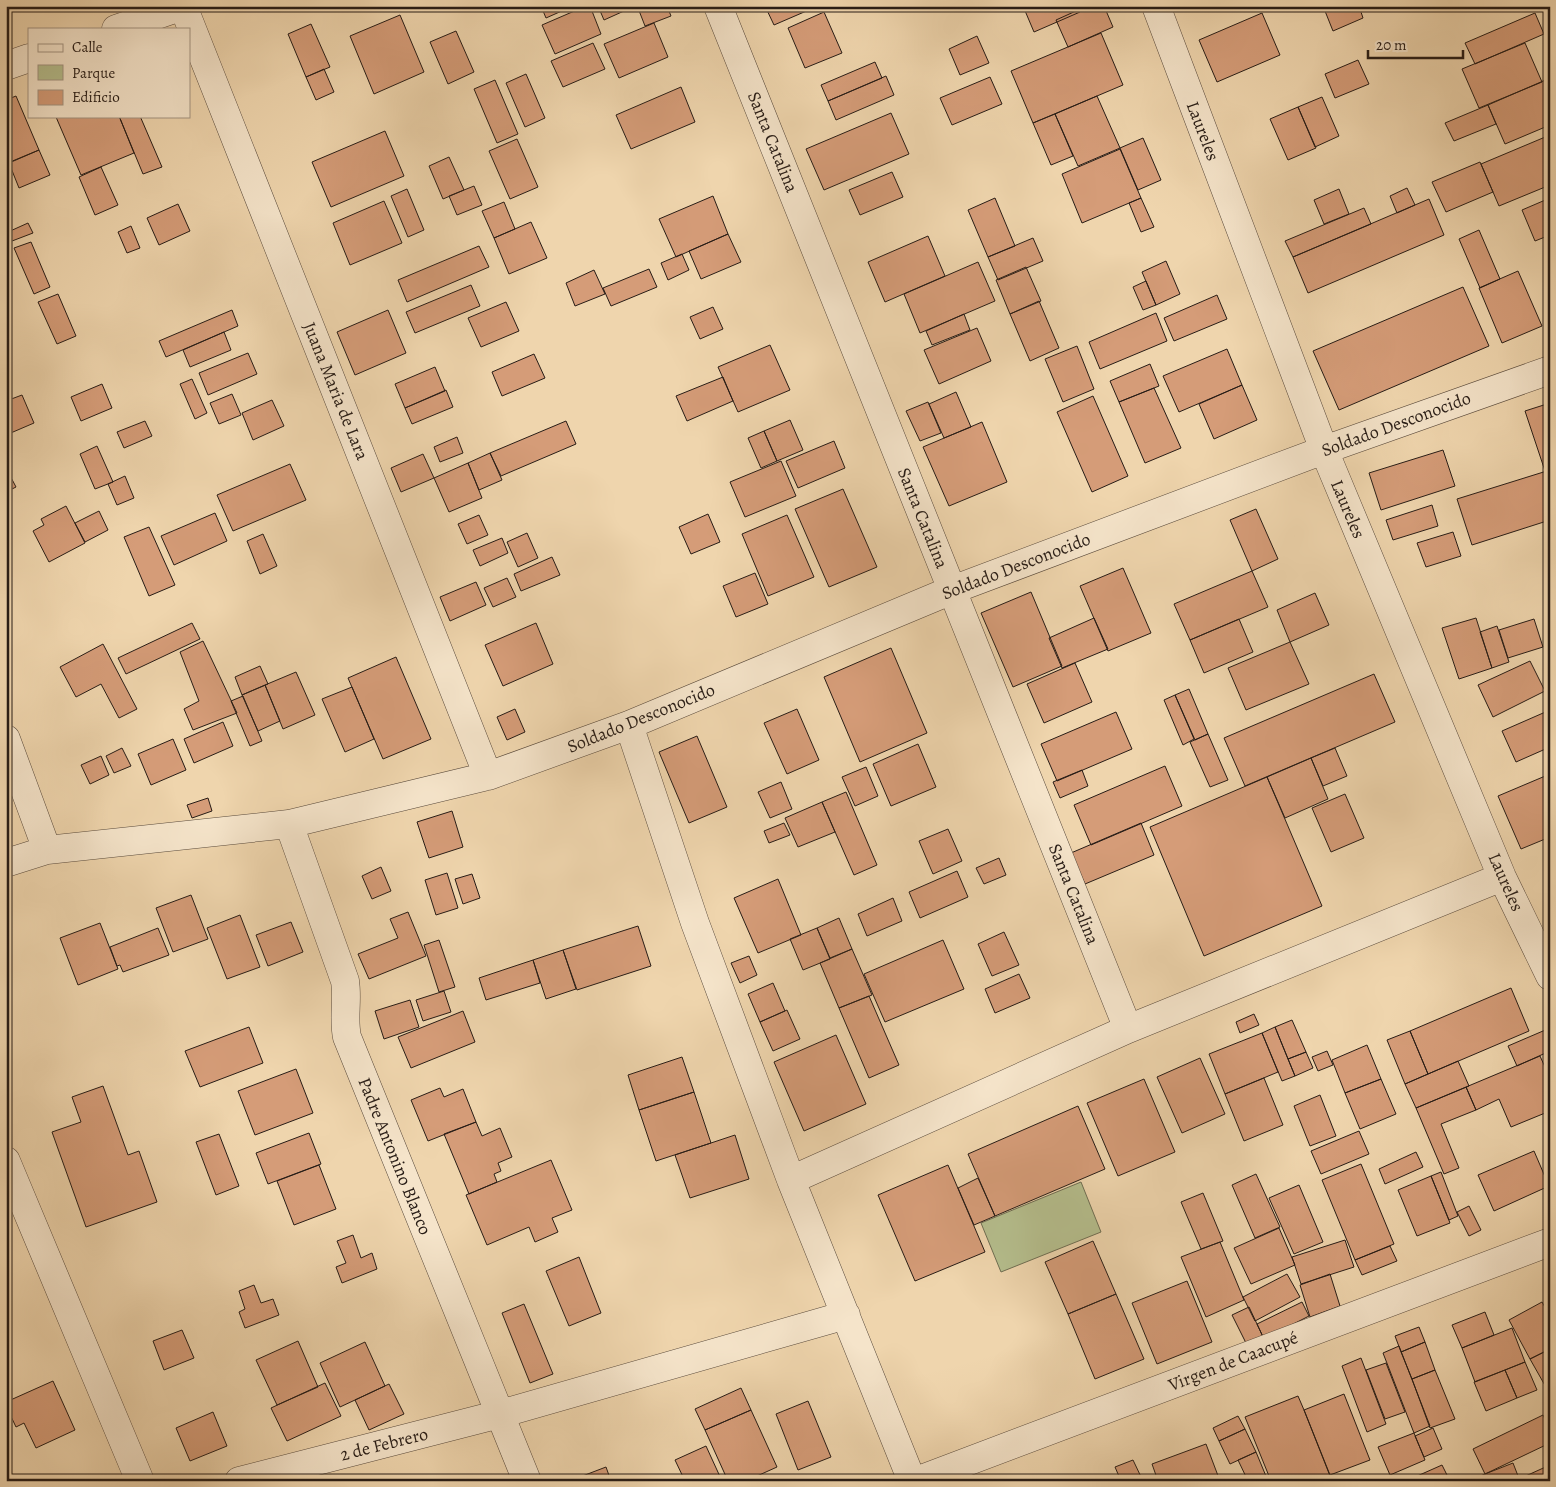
<svg xmlns="http://www.w3.org/2000/svg" width="1556" height="1487" font-family="Alegreya,serif">
<style>
.green{fill:#b5be8d;stroke:#6e6d52}
.building{fill:#d59c78;stroke:#271c16}
.lines{fill:none;stroke-linecap:round;stroke-linejoin:round}
.minor-casing{stroke:#594a3c;stroke-width:29}
.minor{stroke:#f5e4ca;stroke-width:28}
.labels{text-anchor:middle;dominant-baseline:central;stroke-width:4.5;stroke-linejoin:round;paint-order:stroke}
.street-label{font-size:18px;fill:#271c16;stroke:#f5e4ca}
</style>
<rect width="100%" height="100%" fill="#efd5ad"/>
<filter id="stains"><feTurbulence type="fractalNoise" baseFrequency=".004" numOctaves="4"/><feColorMatrix values="0 0 0 0 .2 0 0 0 0 .09 0 0 0 0 .02 0 0 0 .5 -.17"/></filter>
<radialGradient id="worn" r=".72"><stop offset=".6" stop-color="#630" stop-opacity="0"/><stop offset="1" stop-color="#630" stop-opacity=".3"/></radialGradient>
<!-- green -->
<path class="green" d="M1081 1182 1101 1232 1001 1272 981 1223Z"/>
<!-- building -->
<path class="building" d="M541 6H573L546 18Z
M586 6H590L601 34 555 54 542 25Z
M598 6H622L624 11 604 20Z
M643 6H667L671 16 645 26 638 8Z
M765 6H818L774 25Z
M1023 6H1078L1080 12 1034 32Z
M1087 6H1104L1113 27 1068 47 1056 20Z
M1323 6H1359L1363 18 1333 31Z
M824 12 842 53 805 68 788 28Z
M1262 13 1280 55 1217 82 1199 40Z
M1535 13 1544 34 1475 64 1465 43Z
M400 15 424 72 374 94 350 36Z
M654 23 668 57 619 78 604 44Z
M311 24 330 67 306 77 288 34Z
M456 31 474 72 448 84 430 42Z
M1101 33 1123 85 1033 123 1011 71Z
M977 36 989 63 960 75 949 49Z
M593 43 605 69 563 87 551 61Z
M1525 43 1542 82 1479 108 1462 69Z
M1358 60 1369 84 1335 98 1325 74Z
M875 62 882 78 828 101 821 85Z
M324 69 334 92 316 100 306 77Z
M526 74 545 118 525 127 506 83Z
M886 76 894 95 836 120 828 101Z
M990 77 1002 104 952 125 940 98Z
M1550 78V125L1505 144 1488 105Z
M495 80 518 134 497 143 474 89Z
M681 87 695 122 631 149 616 115Z
M16 96 39 150 10 162 6 153V100Z
M1097 96 1120 148 1078 166 1055 114Z
M1322 97 1339 136 1315 147 1298 107Z
M1488 105 1496 124 1454 141 1445 123Z
M1298 107 1316 148 1288 160 1270 119Z
M891 113 909 154 824 190 806 149Z
M1055 114 1073 156 1051 165 1033 123Z
M58 116H119L134 153 81 175 56 117Z
M119 116H140L162 167 143 174Z
M385 131 404 176 331 207 312 162Z
M1550 135V185L1499 206 1481 164Z
M1143 138 1161 180 1138 190 1120 148Z
M517 139 538 187 510 199 489 151Z
M1120 149 1141 198 1082 223 1062 174Z
M39 150 50 175 19 188 9 163Z
M449 157 464 190 443 199 429 166Z
M1480 162 1493 192 1446 212 1432 182Z
M101 167 118 205 95 215 79 177Z
M892 172 903 197 860 215 849 190Z
M474 186 482 205 457 215 449 196Z
M1407 188 1415 205 1397 213 1390 196Z
M407 189 424 230 408 237 391 196Z
M1339 189 1349 214 1324 224 1314 200Z
M713 196 728 234 676 257 659 219Z
M995 198 1015 246 988 257 968 210Z
M1141 198 1154 227 1141 232 1129 203Z
M1550 198V235L1535 241 1522 210Z
M1429 199 1444 235 1308 293 1293 257Z
M384 201 402 243 350 265 333 223Z
M504 202 515 229 494 238 482 211Z
M178 204 190 231 159 245 147 218Z
M1364 208 1371 224 1293 257 1285 241Z
M531 222 547 258 509 274 494 238Z
M28 223 33 233 12 241 8 232Z
M131 226 140 248 127 253 118 232Z
M1479 230 1500 279 1480 288 1459 239Z
M728 234 741 262 701 279 689 251Z
M928 236 945 276 885 302 868 262Z
M1033 238 1043 261 998 280 988 257Z
M31 242 50 287 34 294 14 248Z
M479 246 489 267 407 302 398 280Z
M682 254 689 270 668 280 661 263Z
M1166 261 1180 294 1156 305 1142 272Z
M978 262 995 301 920 333 904 294Z
M1026 267 1041 301 1010 314 996 280Z
M649 269 657 287 611 306 603 288Z
M594 270 605 294 575 306 566 283Z
M1518 271 1542 326 1502 343 1479 288Z
M1146 281 1156 305 1143 310 1133 287Z
M471 285 480 306 415 333 406 312Z
M1463 287 1489 346 1339 410 1313 351Z
M58 294 76 336 57 344 38 302Z
M1217 295 1227 319 1174 341 1164 318Z
M1039 301 1059 348 1030 361 1010 314Z
M506 302 519 331 481 347 468 318Z
M713 307 723 329 700 339 690 317Z
M232 310 238 326 166 357 159 341Z
M388 310 406 353 355 375 337 332Z
M1156 313 1167 341 1100 369 1089 342Z
M964 314 970 330 932 345 926 331Z
M977 328 991 361 939 384 924 350Z
M224 332 231 350 190 367 183 350Z
M770 345 790 390 738 412 718 367Z
M1077 346 1094 389 1063 402 1045 359Z
M1227 349 1242 385 1179 412 1163 376Z
M248 353 257 374 208 395 199 373Z
M534 354 545 378 502 396 492 372Z
M1150 364 1159 386 1119 402 1110 381Z
M435 367 445 391 405 408 395 384Z
M723 377 733 401 687 421 676 396Z
M192 379 207 413 195 419 180 384Z
M102 384 112 408 81 421 71 397Z
M1242 385 1257 420 1214 439 1199 404Z
M1154 388 1181 448 1145 463 1119 402Z
M446 390 453 407 412 424 405 408Z
M956 392 971 427 944 438 929 404Z
M232 394 241 415 219 424 210 403Z
M22 395 34 423 6 435V401Z
M1093 396 1128 476 1092 492 1057 412Z
M272 400 284 426 253 440 242 413Z
M928 402 941 433 920 441 906 411Z
M1550 403V470L1545 471 1525 411Z
M790 420 803 450 777 461 764 431Z
M145 421 152 436 124 448 117 432Z
M566 421 576 444 501 476 490 453Z
M982 422 1007 482 949 506 923 447Z
M764 431 777 461 761 468 748 438Z
M457 437 463 453 440 462 434 447Z
M834 441 845 468 798 488 786 461Z
M97 446 113 482 95 489 80 454Z
M1443 450 1455 486 1381 510 1369 473Z
M490 453 502 480 479 490 468 463Z
M423 454 434 478 401 492 391 468Z
M781 461 796 496 745 517 730 482Z
M468 463 482 498 449 512 434 478Z
M290 464 306 500 233 531 217 495Z
M6 468 16 487 6 492Z
M1550 470V520L1472 545 1457 499Z
M125 476 134 498 117 505 108 484Z
M843 489 877 567 829 587 795 509Z
M1432 505 1438 526 1393 540 1386 520Z
M66 506 85 543 49 562 33 531 44 525 41 519Z
M1256 509 1278 559 1252 571 1230 520Z
M99 511 108 530 85 542 75 523Z
M215 513 227 541 174 565 161 536Z
M708 514 720 542 691 554 679 527Z
M479 515 488 535 467 544 458 524Z
M787 515 814 577 768 596 742 534Z
M149 527 175 585 149 596 124 537Z
M1453 532 1461 556 1426 567 1417 543Z
M527 533 538 558 518 567 507 542Z
M263 534 277 566 260 574 247 541Z
M502 538 508 553 480 566 473 550Z
M552 557 560 575 521 591 514 574Z
M1123 568 1151 633 1108 651 1080 586Z
M1252 571 1268 607 1190 640 1174 604Z
M755 573 768 604 736 617 723 586Z
M507 578 516 597 493 607 484 588Z
M476 582 486 605 450 621 440 597Z
M1031 592 1062 666 1013 687 981 613Z
M1315 593 1329 625 1290 642 1277 610Z
M1094 618 1108 649 1062 668 1049 638Z
M1476 618 1492 668 1459 679 1442 628Z
M1239 619 1253 652 1204 673 1190 640Z
M1534 619 1543 647 1508 658 1499 630Z
M192 623 200 639 126 674 118 658Z
M536 623 553 664 503 686 485 645Z
M1497 626 1509 662 1492 668 1480 632Z
M203 641 237 713 193 730 184 709 199 701 180 652Z
M1290 642 1309 684 1246 710 1228 668Z
M103 644 137 709 119 718 101 684 76 697 60 667Z
M891 648 927 733 860 762 824 677Z
M396 657 431 739 383 759 348 678Z
M1530 661 1545 691 1493 717 1478 685Z
M1075 663 1092 702 1044 723 1027 684Z
M260 666 268 684 242 695 235 677Z
M296 672 315 715 283 729 265 685Z
M1374 674 1395 722 1245 786 1224 738Z
M265 685 280 721 258 731 242 695Z
M352 687 374 739 345 752 322 699Z
M1189 689 1208 734 1195 740 1175 695Z
M1175 695 1194 739 1183 745 1164 700Z
M243 696 262 741 250 746 231 701Z
M515 709 525 732 507 740 497 717Z
M797 709 819 760 787 774 764 723Z
M1550 710V747L1516 762 1502 731Z
M1116 712 1132 749 1057 781 1041 744Z
M223 722 233 746 194 763 184 739Z
M1208 734 1228 780 1210 787 1190 742Z
M697 736 727 807 689 823 659 752Z
M173 739 186 770 151 785 138 754Z
M918 744 936 787 891 806 873 764Z
M122 748 131 766 114 773 106 756Z
M1335 748 1347 776 1323 786 1311 758Z
M101 756 109 775 90 784 81 765Z
M1311 758 1328 799 1285 818 1267 777Z
M1165 766 1182 806 1091 845 1074 805Z
M866 767 878 796 855 806 842 777Z
M1082 770 1088 786 1060 798 1053 782Z
M1550 774V837L1521 849 1498 796Z
M1267 777 1322 906 1204 956 1150 827Z
M781 782 792 809 770 818 758 792Z
M846 792 877 865 854 875 822 802Z
M1345 794 1364 838 1331 852 1312 808Z
M208 798 212 811 192 818 187 805Z
M822 802 835 832 798 847 785 818Z
M452 811 463 847 429 858 417 822Z
M784 823 790 835 769 843 764 831Z
M1141 823 1154 855 1085 884 1071 853Z
M948 829 962 861 933 874 919 841Z
M999 858 1006 875 984 884 976 868Z
M381 867 391 891 372 899 362 876Z
M957 871 968 897 920 918 909 892Z
M447 873 458 908 436 915 425 880Z
M472 874 480 898 463 904 455 879Z
M778 879 801 935 758 953 734 898Z
M191 895 208 939 173 952 156 908Z
M893 898 902 921 867 936 858 914Z
M408 912 426 956 369 979 358 954 398 938 390 919Z
M240 915 260 967 227 979 207 928Z
M839 918 852 949 830 958 817 928Z
M291 922 303 952 268 966 256 935Z
M100 923 118 969 78 985 60 938Z
M638 926 651 966 577 990 563 950Z
M158 928 169 955 123 972 120 965 117 966 110 947Z
M817 928 830 959 803 970 790 939Z
M1004 932 1019 965 992 976 978 944Z
M439 940 455 987 439 992 424 945Z
M943 940 964 989 885 1022 864 974Z
M852 949 872 995 839 1008 820 963Z
M563 950 576 989 546 999 533 960Z
M749 956 757 975 740 983 731 963Z
M533 960 540 983 486 1000 479 978Z
M1019 974 1030 998 995 1013 985 989Z
M773 983 785 1011 760 1022 748 994Z
M1511 988 1529 1031 1428 1074 1410 1031Z
M444 991 451 1012 423 1021 416 1000Z
M869 996 899 1065 869 1078 839 1008Z
M410 1000 419 1027 384 1039 375 1011Z
M787 1010 800 1039 773 1051 760 1022Z
M463 1011 475 1042 411 1068 398 1037Z
M1254 1014 1259 1025 1240 1033 1236 1022Z
M1292 1020 1306 1052 1288 1059 1275 1027Z
M249 1027 263 1063 200 1087 185 1051Z
M1275 1027 1295 1076 1282 1081 1262 1033Z
M1550 1028V1051L1517 1066 1508 1046Z
M1410 1031 1428 1074 1405 1084 1387 1040Z
M1262 1033 1278 1072 1225 1094 1209 1054Z
M836 1035 866 1104 804 1131 774 1062Z
M1367 1045 1381 1079 1345 1093 1332 1060Z
M1327 1051 1333 1065 1318 1071 1312 1057Z
M1306 1052 1313 1068 1295 1076 1288 1059Z
M1540 1056 1550 1078V1111L1511 1127 1499 1099 1476 1110 1466 1087Z
M682 1057 694 1092 639 1110 628 1075Z
M1200 1058 1225 1114 1182 1133 1157 1077Z
M1458 1061 1469 1086 1416 1108 1405 1084Z
M296 1069 313 1113 255 1135 238 1091Z
M1264 1078 1283 1125 1244 1141 1225 1094Z
M1144 1079 1175 1152 1118 1176 1087 1103Z
M1381 1079 1396 1114 1360 1129 1345 1093Z
M103 1086 128 1155 139 1151 157 1202 86 1227 52 1132 81 1122 72 1097Z
M1466 1087 1476 1110 1441 1124 1459 1168 1444 1174 1416 1108Z
M440 1088 444 1097 463 1089 476 1122 428 1141 411 1100Z
M694 1092 711 1143 656 1161 639 1110Z
M1320 1095 1336 1136 1310 1146 1294 1106Z
M1078 1106 1105 1169 995 1216 968 1154Z
M476 1122 482 1136 500 1128 512 1157 498 1163 501 1171 494 1174 497 1182 469 1194 444 1134Z
M1359 1131 1369 1154 1321 1174 1311 1151Z
M309 1133 321 1164 268 1184 256 1153Z
M219 1134 239 1186 216 1195 196 1142Z
M735 1135 749 1179 690 1198 675 1155Z
M1534 1151 1549 1186 1494 1211 1478 1175Z
M1416 1152 1423 1167 1385 1184 1379 1169Z
M551 1160 572 1210 552 1218 558 1232 535 1242 529 1227 487 1245 466 1195Z
M1361 1164 1394 1244 1355 1260 1322 1180Z
M319 1165 336 1209 294 1225 277 1181Z
M948 1165 985 1252 915 1281 878 1195Z
M1441 1172 1458 1216 1449 1220 1431 1176Z
M1256 1174 1280 1227 1255 1238 1232 1185Z
M1431 1176 1450 1223 1417 1236 1398 1190Z
M978 1178 995 1216 974 1225 958 1188Z
M1299 1185 1323 1242 1294 1254 1269 1198Z
M1203 1193 1223 1241 1201 1249 1181 1202Z
M1469 1206 1481 1230 1469 1236 1457 1212Z
M1279 1228 1295 1265 1251 1284 1234 1248Z
M353 1235 361 1258 372 1253 377 1269 342 1283 336 1267 346 1263 337 1241Z
M1345 1240 1354 1267 1301 1284 1292 1257Z
M1093 1241 1116 1294 1068 1314 1045 1262Z
M1220 1242 1244 1300 1206 1317 1181 1257Z
M1390 1246 1397 1261 1362 1275 1355 1260Z
M579 1257 601 1313 569 1326 546 1271Z
M1287 1274 1300 1297 1255 1321 1243 1297Z
M1330 1274 1340 1306 1310 1317 1300 1285Z
M1187 1281 1212 1342 1157 1364 1132 1303Z
M254 1285 261 1303 273 1299 279 1315 245 1328 239 1312 245 1309 239 1291Z
M1116 1294 1144 1359 1095 1379 1068 1314Z
M1302 1302 1309 1316 1264 1339 1257 1324Z
M1542 1302 1550 1316V1349L1530 1359 1509 1320Z
M524 1304 553 1374 530 1383 502 1313Z
M1249 1307 1264 1339 1248 1347 1232 1315Z
M1485 1312 1494 1335 1462 1348 1452 1325Z
M1419 1327 1425 1342 1401 1352 1395 1336Z
M1512 1328 1525 1362 1475 1382 1462 1348Z
M182 1330 194 1358 164 1370 153 1341Z
M298 1341 318 1387 277 1405 256 1360Z
M365 1342 385 1386 340 1407 320 1363Z
M1425 1342 1435 1370 1412 1379 1401 1352Z
M1399 1346 1430 1426 1414 1433 1383 1353Z
M1548 1350 1550 1353V1388L1547 1389 1530 1359Z
M1361 1358 1386 1424 1367 1432 1342 1366Z
M1525 1362 1537 1390 1517 1398 1505 1370Z
M1386 1363 1405 1412 1385 1419 1366 1370Z
M1435 1370 1455 1419 1430 1428 1412 1379Z
M1505 1370 1517 1398 1486 1411 1474 1382Z
M53 1381 75 1430 36 1448 24 1423 16 1427 6 1406V1402Z
M325 1383 341 1416 287 1441 271 1408Z
M389 1384 404 1414 369 1430 355 1400Z
M741 1388 751 1410 705 1430 695 1409Z
M1344 1394 1370 1460 1330 1475 1304 1410Z
M1298 1396 1304 1410 1332 1481H1271L1245 1417Z
M808 1401 831 1457 798 1470 776 1414Z
M751 1410 777 1467 746 1481H728L705 1430Z
M213 1412 227 1446 190 1461 176 1428Z
M1543 1415 1550 1429V1443L1485 1474 1473 1449Z
M1238 1416 1245 1429 1219 1441 1213 1428Z
M1433 1428 1442 1449 1424 1457 1415 1436Z
M1245 1429 1256 1452 1230 1464 1219 1441Z
M1414 1433 1425 1460 1390 1475 1378 1447Z
M1206 1444 1220 1481H1158L1152 1464Z
M706 1446 722 1481H685L675 1460Z
M1256 1452 1268 1481H1248L1238 1460Z
M1133 1460 1143 1481H1121L1115 1467Z
M1513 1463 1520 1481H1469L1485 1474Z
M1442 1465 1448 1477 1439 1481H1406Z
M1550 1465V1480L1520 1481 1519 1479Z
M606 1467 611 1481H573L572 1480Z"/>
<g class="lines">
<defs>
<path id="minor" d="M183 6 488 776
M718 6 1128 1029
M1156 6 1324 450 1502 877 1550 976
M116 29 183 6
M6 66 29 58
M629 725 695 923 791 1180 912 1481
M6 739 47 850
M289 824 345 981C348 1000 343 1019 347 1037L527 1481
M6 863 47 850 289 824 488 776 629 725 952 590 1324 450 1550 370
M6 1161 140 1481
M791 1180 1128 1029 1502 877
M239 1481 500 1414 846 1315
M916 1481 1550 1242"/>
</defs>
<!-- minor casing -->
<use href="#minor" class="minor-casing"/>
<!-- minor -->
<use href="#minor" class="minor"/>
</g>
<g class="labels">
<!-- street labels -->
<g class="street-label">
<text transform="translate(1203 131) rotate(69)">Laureles</text>
<text transform="translate(773 142) rotate(68)">Santa Catalina</text>
<text transform="translate(336 391) rotate(68)">Juana Maria de Lara</text>
<text transform="translate(1396 424) rotate(-20)">Soldado Desconocido</text>
<text transform="translate(1348 509) rotate(67)">Laureles</text>
<text transform="translate(923 518) rotate(68)">Santa Catalina</text>
<text transform="translate(1016 566) rotate(-21)">Soldado Desconocido</text>
<text transform="translate(641 718) rotate(-22)">Soldado Desconocido</text>
<text transform="translate(1506 882) rotate(66)">Laureles</text>
<text transform="translate(1074 894) rotate(68)">Santa Catalina</text>
<text transform="translate(395 1156) rotate(68)">Padre Antonino Blanco</text>
<text transform="translate(1233 1361) rotate(-21)">Virgen de Caacupé</text>
<text transform="translate(384 1444) rotate(-14)">2 de Febrero</text>
</g>
</g>
<!-- margin -->
<rect width="1556" height="1487" fill="none" stroke="#efd5ad" stroke-width="25"/>
<rect x="8" y="8" width="1541" height="1472" fill="none" stroke="#271c16" stroke-width="2.5"/>
<rect x="12" y="12" width="1531" height="1462" fill="none" stroke="#271c16"/>
<!-- legend -->
<rect x="28" y="28" width="162" height="90" fill="#f5e4ca" stroke="#a39482"/>
<rect x="38" y="44" width="25" height="8" fill="#f5e4ca" stroke="#a39482"/>
<text x="72" y="52" font-size="15" fill="#271c16">Calle</text>
<rect x="38" y="65" width="25" height="15" fill="#b5be8d" stroke="#a39482"/>
<text x="72" y="78" font-size="15" fill="#271c16">Parque</text>
<rect x="38" y="90" width="25" height="15" fill="#d59c78" stroke="#a39482"/>
<text x="72" y="102" font-size="15" fill="#271c16">Edificio</text>
<!-- scale -->
<path d="M1368 50v8h95v-8" fill="none" stroke="#271c16" stroke-width="2.5"/>
<text x="1376" y="50" font-size="15" fill="#271c16" stroke="#f5e4ca" stroke-width="4" paint-order="stroke">20 m</text>
<rect width="100%" height="100%" filter="url(#stains)"/>
<rect width="100%" height="100%" fill="url(#worn)"/>
</svg>
